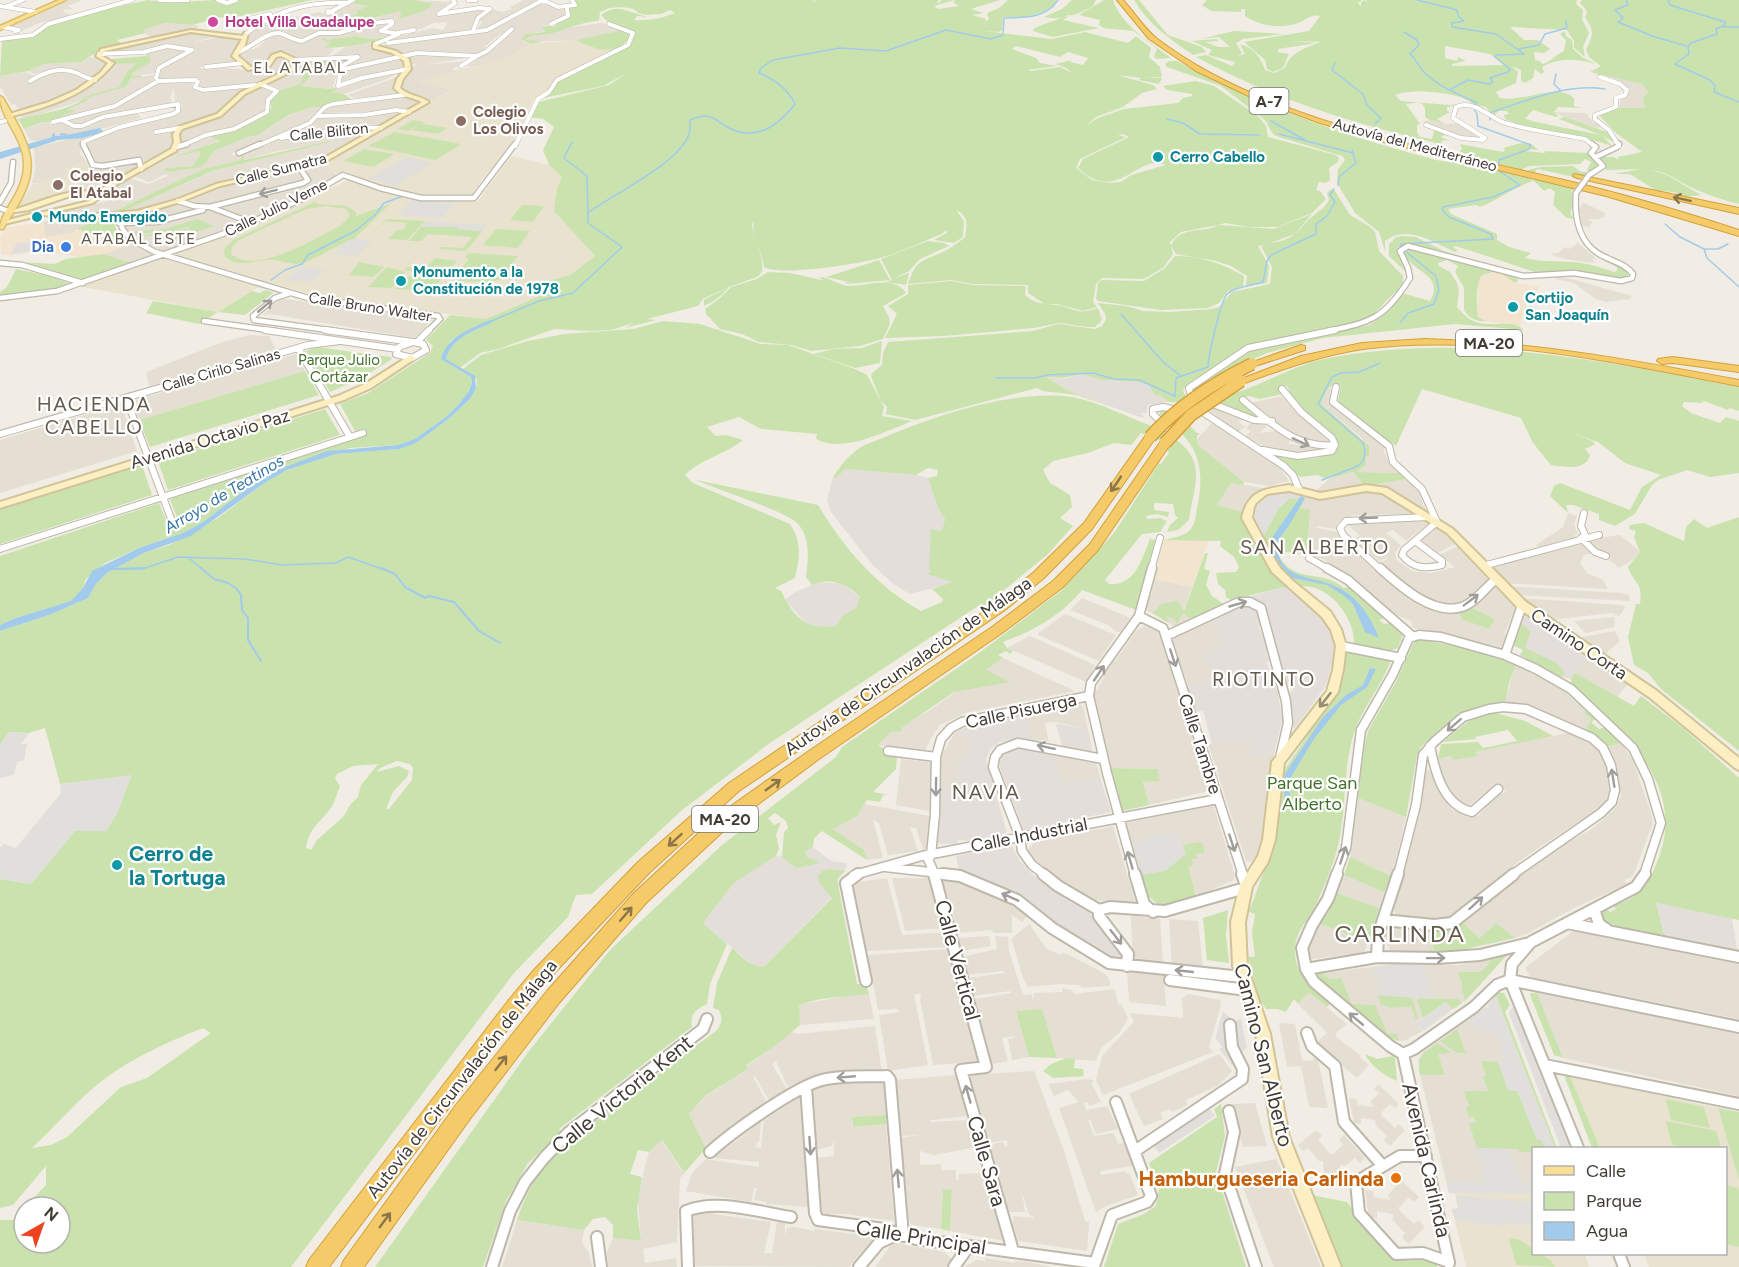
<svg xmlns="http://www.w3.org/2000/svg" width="1739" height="1267" font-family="Figtree,sans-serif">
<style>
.residential{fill:#e4dfd2}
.commercial{fill:#f2e4cf}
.industrial{fill:#e3ded9}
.education{fill:#e9e2ce}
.green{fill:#cae3ae;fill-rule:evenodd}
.parking{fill:#e1dfdc}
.water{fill:#a2cbeb}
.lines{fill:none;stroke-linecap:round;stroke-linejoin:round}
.stream-far1{stroke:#a2cbeb;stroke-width:1.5}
.stream{stroke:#a2cbeb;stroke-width:2}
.street-far4-casing{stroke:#beb8aa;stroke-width:5}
.street-far3-casing{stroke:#beb8aa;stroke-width:7}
.street-far2-casing{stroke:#beb8aa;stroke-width:8}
.street-far1-casing{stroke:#beb8aa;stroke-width:11}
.street-casing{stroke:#beb8aa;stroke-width:14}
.secondary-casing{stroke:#d1c398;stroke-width:4}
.primary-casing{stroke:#dcbc66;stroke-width:3}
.highway-casing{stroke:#d3a03b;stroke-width:2}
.street-far4{stroke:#fff;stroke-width:4}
.street-far3{stroke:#fff;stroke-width:4.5}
.street-far2{stroke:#fff;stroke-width:6}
.street-far1{stroke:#fff;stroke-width:8}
.street{stroke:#fff;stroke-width:10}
.secondary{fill:#fbefc3;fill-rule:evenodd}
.primary{fill:#f8df95;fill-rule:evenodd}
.highway{fill:#f5cb6a;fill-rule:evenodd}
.street-bridge-casing{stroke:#beb8aa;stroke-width:7;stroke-linecap:butt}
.highway-bridge-casing{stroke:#d3a03b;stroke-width:14;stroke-linecap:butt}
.street-bridge{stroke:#fff;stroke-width:4.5}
.highway-bridge{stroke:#f5cb6a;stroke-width:11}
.oneway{stroke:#a09e9a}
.oneway2{stroke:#8a764a}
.oneway3{stroke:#958d74}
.hotel-dot{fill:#d1479c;stroke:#fff;stroke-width:2}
.education-dot{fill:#8d6e63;stroke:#fff;stroke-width:2}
.culture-dot{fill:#0f9aa8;stroke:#fff;stroke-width:2}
.shop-dot{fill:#3f7fe0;stroke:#fff;stroke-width:2}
.food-dot{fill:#e8710a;stroke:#fff;stroke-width:2}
.labels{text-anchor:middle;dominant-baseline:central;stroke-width:4.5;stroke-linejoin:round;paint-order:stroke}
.far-hotel-label{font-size:15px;font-weight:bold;fill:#b23c85;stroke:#fff;text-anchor:start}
.far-education-label{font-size:15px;font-weight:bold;fill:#785e54;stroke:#fff;text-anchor:start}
.far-street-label{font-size:15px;fill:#423d34;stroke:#fff}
.far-culture-label{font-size:15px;font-weight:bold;fill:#0d838f;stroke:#fff;text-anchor:start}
.far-shop-label{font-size:15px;font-weight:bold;fill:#366cbe;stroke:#fff;text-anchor:end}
.far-park-label{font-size:15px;fill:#43702b;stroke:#fff}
.far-neighbourhood-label{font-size:16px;letter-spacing:1.5px;fill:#645b4c;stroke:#fff}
.shield{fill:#fff;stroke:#7b7771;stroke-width:1.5}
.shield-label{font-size:16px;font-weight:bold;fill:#423d34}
.far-water-label{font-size:16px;font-style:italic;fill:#3473a7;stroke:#fff}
.street-label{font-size:18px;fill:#423d34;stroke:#fff}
.park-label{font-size:18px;fill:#43702b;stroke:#fff}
.neighbourhood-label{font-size:20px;letter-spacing:1.5px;fill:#645b4c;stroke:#fff}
.near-culture-label{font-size:21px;font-weight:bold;fill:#0d838f;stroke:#fff;text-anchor:start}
.near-street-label{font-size:21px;fill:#423d34;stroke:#fff}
.near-food-label{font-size:21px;font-weight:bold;fill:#c56008;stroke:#fff;text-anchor:end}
.near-neighbourhood-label{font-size:24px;letter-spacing:1.5px;fill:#645b4c;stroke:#fff}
</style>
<rect width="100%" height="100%" fill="#f1ede4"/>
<!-- residential -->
<path class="residential" d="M69 0H82L68 6 73 9 61 10 66 12 63 13H69V16H72L42 22 22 31 16 27H9Z
M413 0 453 2 435 14 438 15 481 9 486 11 475 18V23L469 31 382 41 433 28 443 30 448 22 433 23 421 29 400 32 384 31 394 24 395 20 432 4Z
M523 0H540L485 29H478L482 22 479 19 491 9 502 12 512 9 510 7Z
M351 3 369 6 356 11 358 14 348 17V22L377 18 396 11H401V16L393 20 356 26 347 22 354 27 345 32H325L298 40 283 31 272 33 260 39 254 47 241 51 247 36 260 24 282 25 268 19 277 14 295 17 320 12 328 15Z
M538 3 566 9 567 16 543 27 546 31 526 34 523 41 531 44 509 57 482 66 461 68 468 67 467 64 476 57 491 51 515 29 500 34 486 46 484 51 475 54 433 51 402 54 378 46 486 31Z
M380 22 390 23 379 31 394 35 372 39 355 36 327 40 332 42 325 47 335 49 325 59H297L285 51 277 53 267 65 255 68 238 57V54L259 47 271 34H281L298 42 307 41 319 34H343Z
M165 23 193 25 199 26 194 31 151 38 142 30Z
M602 23 619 31 576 40 534 42 525 39 529 35 547 34 565 28Z
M192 32 212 37 191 43 219 37 241 40 233 57 240 63 215 66 204 65 198 69 226 68 249 70 267 67 281 55 292 60 293 68 257 84 202 89 197 87 201 82 198 80 158 79 160 69 196 51 195 49H179L173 46 145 51H105Z
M372 42V47L396 56 343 68 361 58 359 56 331 57 349 44Z
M164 48 188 51 156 69 155 73 131 76 134 70 151 62 149 52Z
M429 53 458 58 470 57 425 65 467 61 453 69 456 71 419 82 452 89 433 101 407 94 399 85 413 69 410 67 418 65 411 64V59L406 56Z
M91 57 109 63 103 71 92 78 81 72 68 70 54 69 34 74 27 70 44 64 81 62Z
M351 57 353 59 339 68 332 89 299 86 312 70 323 66 327 63 325 61Z
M398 57 404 61V68L340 84 344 71Z
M138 62 120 87 86 96 83 100 44 113 23 118 20 113 64 100 98 81 114 64Z
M299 62H313L300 84 281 90 267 83 293 73 298 68Z
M52 71 72 72 89 82 49 103 20 110 22 108H17L15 104 18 103 11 105 0 86V76L24 72 35 76 26 82H31Z
M400 72 387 79 339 96 330 92 359 80Z
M1595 74H1601L1642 84 1648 94 1649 108H1619L1621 98 1628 95 1629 90 1632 89Z
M154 75 152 83 121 102 70 117 62 115 74 111 67 109 86 100 87 97 126 87 131 78Z
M394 78H398L392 86 399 94 354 98 348 95Z
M160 81H193L192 88 201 91 249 88 235 97 216 115 152 132 154 134 175 129 173 134 174 144 172 149 145 164 142 158H139L97 164 88 151 87 140 115 130 179 114 181 107 183 106 179 101 175 102 174 88 170 97 172 102 158 108 103 116 87 124 76 125 68 120 122 105Z
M258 86H264L274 91 266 101V111L235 128 198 136 184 144 181 143 179 132 182 129 212 120 230 111 243 95Z
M394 97H411L423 101 409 111 322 113 332 105Z
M312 107 323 108 306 123 241 152H233L232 155H241V160L203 169 117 210 80 215 62 212 107 201 100 194 129 178 148 184 168 176 166 174 149 182 133 176 162 161 199 151 200 155 193 166 166 168 168 172 197 166 206 163 214 151 250 136H256L290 115Z
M394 111 405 113 381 127 360 126 306 136H281L318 118Z
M1553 112 1586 113 1594 123 1603 126 1597 128 1573 121Z
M137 113 141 118 86 133 35 141 30 140 24 129 49 121 50 125 61 121 80 127 103 118Z
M1431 120 1445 124 1458 123 1482 138 1479 140 1455 135 1422 122Z
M362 127 377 129 321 160 208 187 143 210 122 212 213 171 330 142 273 152 244 160 243 155 246 152 278 139H302Z
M80 137 85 139 80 141 81 151 79 153 86 161 65 169 67 174 32 185 36 183H32L35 170 34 147Z
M207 137 221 140 189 153 163 159 179 148Z
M130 161H137L138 166 136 170 96 192 80 182 81 175 95 167Z
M325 162 324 165 337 175 314 191 254 220 217 206 309 181 311 179 303 169Z
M293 169 302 175 305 180 206 206 184 201 206 190Z
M1583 202 1605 213 1604 217 1599 219H1589L1592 222 1589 228 1582 225 1579 218 1582 215 1577 214Z
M176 203 202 208 163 219 124 222 122 216 159 209Z
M209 209 244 225 165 252 136 240 133 238 135 235H130L124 226 163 221Z
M104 216 71 233 46 237 43 222 45 221 59 217 79 218Z
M1578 243 1597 259H1592L1595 263 1570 260 1554 256 1551 253H1559L1564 247 1569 249Z
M130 244 154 255 131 263 104 254Z
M1557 276 1575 280 1632 296 1630 299 1606 302 1596 299 1574 283 1556 279Z
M281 298 286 299 432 320 415 338 270 314 262 316Z
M251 335 269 336 276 349 149 386 146 372 225 341Z
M296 354 305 371 139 420 132 401Z
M1331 388 1329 403 1336 410 1384 445 1386 448 1383 449 1391 466 1401 473 1355 472 1364 465 1365 457 1369 456 1362 438 1321 404 1327 390Z
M1282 396 1292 408 1331 442 1321 446 1293 437 1271 417 1250 403Z
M121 404 137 451 0 493V440Z
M1211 406 1243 419 1238 422 1245 427 1238 432 1207 409Z
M1252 422 1267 426 1259 433 1280 430 1291 440 1288 444 1328 449 1300 454 1267 448 1246 436 1251 431 1246 428Z
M1212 423 1269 459 1281 469 1289 481 1270 486 1244 482 1198 445V438Z
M1353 472 1365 486 1332 493 1315 492 1333 475Z
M1407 479 1420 493 1423 505 1431 516 1389 489 1372 485Z
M1231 483 1264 488 1248 498 1243 512 1217 505Z
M1369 489 1385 492 1415 511V514L1354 515 1341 520 1336 525V529L1317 526V528L1337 532 1348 544H1344L1349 545 1362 555 1400 589 1457 611 1463 620 1489 629 1495 619 1472 607 1494 587H1498L1516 607 1504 634 1507 636 1502 650 1453 635 1413 628 1411 621 1389 612 1345 573 1323 559 1307 555 1310 511 1299 509 1302 501 1305 498 1341 496Z
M1568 513 1577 516 1574 525 1578 534 1574 535 1576 537 1539 548 1536 545 1563 527Z
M1424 518 1431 522 1406 541 1393 530 1386 533 1401 545 1395 553 1397 560 1412 571 1432 573 1455 567 1439 555 1459 546 1471 559 1468 560 1474 562 1488 580 1463 602 1453 604 1442 603 1416 593 1381 563 1389 557 1379 561 1352 539 1360 536 1348 525Z
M1437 527 1456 544 1437 553 1421 540Z
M1620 535 1640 552 1634 559 1619 568 1586 540Z
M1582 541 1593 553 1584 555 1580 563 1587 573 1603 580 1608 589 1503 583 1491 568Z
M1153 579 1192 587 1183 612 1192 620 1176 627 1145 609 1149 594 1153 593 1151 589Z
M1507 586 1621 593 1629 595 1630 601 1515 595Z
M1082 598 1121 614 1130 618 1120 632H1117L1108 625 1070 610Z
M1522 598 1622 605 1626 607 1619 616 1612 613 1550 620 1533 610Z
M1065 614 1116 635 1099 661 1038 635V633Z
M1614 617 1615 627 1585 633 1574 621Z
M1213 620 1222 648 1202 656 1217 674 1206 682 1189 688 1171 638Z
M1144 626 1159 632 1209 791 1149 805 1143 781 1158 773 1157 769 1110 768 1092 698 1094 690H1097L1104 677 1101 675 1112 660 1115 661 1137 630Z
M1615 631 1620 641 1603 656 1577 638Z
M1030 636 1095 665 1086 682 1007 648Z
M1588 656 1628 684 1616 698 1575 673Z
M1003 658 1075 691 966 713 940 725 931 738 925 751 878 745 891 732 930 710Z
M1515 665 1544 678 1573 697 1586 710 1584 713 1591 719 1586 730 1531 707 1505 702Z
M1078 703 1083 706 1088 729 1055 722 1045 723 1049 743 1045 740 1032 741 1025 714Z
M1573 732 1596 746 1605 759 1609 791 1607 799 1599 808 1525 857 1449 917 1434 921 1401 917 1396 914 1394 910 1422 805 1426 769 1430 771 1438 789 1452 809 1467 817 1478 816 1496 796 1506 792 1497 783 1468 807 1462 805 1441 777 1438 759Z
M954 734 975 739 958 764 963 785 940 788 942 755Z
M1621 743 1633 761 1651 813 1653 823 1633 876 1624 880 1627 883 1621 887 1574 908 1529 933 1515 938 1495 922 1496 925 1478 938 1463 923 1499 891 1558 848 1592 829 1615 809 1621 796 1616 768 1618 767 1609 747Z
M1208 744H1252L1251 755 1274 754 1266 794 1262 839 1256 856 1251 862 1246 861Z
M1050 752 1096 762 1101 780 1063 782Z
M901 759 934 763 929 811 896 805Z
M1358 798 1406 817 1392 876 1350 857Z
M864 804 930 816 927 849 923 850 916 828 910 827 918 851 888 855 879 824 873 819 883 858 867 860 864 850 833 829 860 811Z
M1210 806 1214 807 1235 876 1232 881 1197 896 1174 833 1131 842 1125 823Z
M1113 826 1136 905 1089 899 1053 876 1031 857 1027 850 1035 842Z
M1344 875 1384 892 1379 908 1336 893Z
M887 878 902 935 946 932 949 947 866 951 853 887 858 882Z
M892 878H932L945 928 905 931Z
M942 880H956L1012 904 1028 915 1022 922 1012 915V933H993L992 930 956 933 953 912Z
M1131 916 1160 919 1163 964 1133 960Z
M1169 919 1198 921 1203 968 1172 965Z
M1029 924 1047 949 1061 955 1063 952 1091 966 1108 976 1111 986 1082 988 1080 985 1060 984 1028 987 1023 978 1012 941V938Z
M1320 924 1368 942 1364 953 1312 959 1309 956V948Z
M1391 926 1430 931 1434 950 1430 953 1392 952 1386 943V934Z
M1573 931 1739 964V1019L1530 977 1525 968Z
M989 936 991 946 961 951 958 938Z
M995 936 1008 937 1009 951 1023 995 1032 994 1033 1002 1034 993 1063 992 1062 988 1072 990 1074 994 1115 989 1118 1004H1121L1128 1018 1120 1032 1101 1048 1096 1061 1057 1058 1042 1010 1016 1011 1029 1057 1012 1060 1008 1039 1015 1038V1036L1002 1038 1008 1061 992 1064 975 999 1011 993 1010 991 972 996 968 978 1005 973 1004 971 967 975 962 957 997 949Z
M950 949 955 981H958L979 1062 933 1065 920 1000 921 994H914L928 1065 888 1071 879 1015 898 1012V1009L878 1010 868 955Z
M1508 954 1465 1001 1453 1009 1445 1002 1416 1023 1423 1031 1404 1041 1391 1039 1383 1033 1317 974 1395 964 1459 965Z
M1127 971 1164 975 1166 1006 1129 1002Z
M1309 993 1347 1024 1336 1033V1037L1360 1055 1359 1056 1369 1065 1357 1078 1338 1062 1339 1060 1334 1059 1316 1043 1327 1033 1298 1004Z
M1537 993 1739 1034V1096L1563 1058Z
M856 994H869L874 1019 800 1025 798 1005Z
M1188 994 1220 1000 1221 1005 1209 1047 1213 1052 1103 1095 1096 1080 1102 1056 1134 1022 1130 1013 1183 1018 1182 998Z
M1496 996 1555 1148H1534L1533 1194 1449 1193 1420 1075 1418 1060 1422 1053 1486 1007 1489 1008 1488 1005Z
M1279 1023 1295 1024 1302 1060 1313 1061V1058L1318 1059 1328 1108 1309 1107 1301 1066 1287 1067Z
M875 1026 882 1073 812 1076 788 1087 776 1061 772 1064 789 1093 771 1104 755 1076 753 1077 767 1103 724 1132 706 1148 689 1114 705 1097 748 1069 746 1066 775 1046 791 1032 797 1034Z
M1219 1054 1232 1071 1225 1079 1217 1086 1186 1100 1188 1105 1172 1112 1170 1109 1160 1113 1163 1119 1144 1126 1129 1094Z
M1034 1071 1064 1151 1085 1221 1089 1222 1087 1251 1018 1241 1013 1226V1216L1033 1218V1216L1029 1215 1022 1192 1025 1212H1009L989 1145 1003 1142 1005 1147 1008 1145 1007 1140 988 1143 966 1075Z
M956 1075 968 1116 931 1120V1122L969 1120 977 1147 934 1155 920 1151V1165L941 1164V1170H956V1180H959V1174L985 1173V1190H990L991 1201H993L1003 1230 1004 1241 950 1231 952 1190H943L941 1229 912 1225 909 1221 901 1138 919 1135 902 1136 899 1109 901 1107 898 1106 895 1080Z
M853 1079 884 1081 886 1115 852 1117V1119L853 1127 886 1124 894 1221 846 1214H822L819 1192 821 1190H817L816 1158 834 1156V1140L832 1146 815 1150 814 1131 817 1130 813 1129V1089Z
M1087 1079 1093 1080 1092 1084 1101 1102 1089 1106 1088 1102 1084 1103 1086 1110 1107 1106 1118 1129 1096 1134 1090 1119 1088 1120 1094 1136 1114 1133 1118 1144 1123 1143 1126 1148 1133 1166 1100 1171 1101 1175 1125 1171 1126 1174 1129 1173 1138 1195 1106 1206 1096 1212 1059 1108 1079 1102 1068 1090 1054 1096 1048 1084Z
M1378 1084 1399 1104 1395 1108 1390 1104 1381 1113V1115L1395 1128 1398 1124 1405 1130 1390 1146 1384 1140 1387 1136 1375 1125 1376 1122 1374 1120 1361 1118V1124L1354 1123 1349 1098 1356 1099 1358 1105 1372 1107 1373 1105 1370 1102 1379 1093 1374 1089Z
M800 1097 809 1207 766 1204V1202L754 1200 757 1188H754L751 1202 686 1191 692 1173 706 1159 759 1167V1162L713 1158 761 1122 759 1142H757L755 1147 761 1148 764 1120Z
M1255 1103 1267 1146 1243 1147 1232 1104Z
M1316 1130 1322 1136 1318 1139 1330 1154H1333L1343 1145 1339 1139 1344 1135 1365 1158 1360 1163 1355 1158 1345 1166 1340 1164V1179L1346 1180 1347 1189 1319 1183 1318 1175 1324 1176 1323 1161H1319L1308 1148 1303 1151 1298 1145Z
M661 1140 682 1171 687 1170 680 1178 677 1242 643 1249 645 1263 676 1258 677 1267H608L607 1252 613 1238 641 1241 638 1201 643 1174 649 1152Z
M1276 1159 1281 1169 1321 1267H1274L1235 1167Z
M1396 1175 1419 1197 1414 1202 1409 1197 1399 1207V1210L1414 1224 1418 1220 1425 1227 1409 1244 1402 1237 1405 1233 1392 1219 1394 1217 1392 1214 1377 1211V1218L1369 1217 1365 1190 1373 1191 1374 1197 1390 1200 1388 1195 1397 1185 1392 1180Z
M713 1212V1214L771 1222 764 1253H772L777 1222 785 1223V1236L787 1228 794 1227 814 1231 815 1229 875 1237 849 1267 694 1266 693 1214Z
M517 1220 584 1230 582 1243 589 1253 592 1267H502Z
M896 1243 944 1252 952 1259 946 1267H875L890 1246Z
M985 1258 1015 1263V1261L1027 1262 1052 1267H964L976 1260 985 1261Z"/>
<!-- commercial -->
<path class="commercial" d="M43 222 46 237 71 233 77 229 114 241 123 238 130 244 104 254 84 258 53 253 51 248 9 256 1 254 0 236 6 228Z
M1496 272 1507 275 1515 283 1540 287 1527 303 1520 327 1486 321 1478 317V283L1481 276Z
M1164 540H1209L1192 587 1153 579 1156 567H1159L1157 562Z"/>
<!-- industrial -->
<path class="industrial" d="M1082 374 1102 380 1139 382 1149 385 1155 395 1161 396 1168 402 1148 405 1146 413H1141L1144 417 1142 418 1067 390 1046 377 1063 379Z
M845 469 916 475 928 478 938 508 945 519 942 531 931 529V573L928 574 955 582 910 594 893 584 871 563 831 512 827 500 833 477 837 478Z
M818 582 842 584 860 597 856 608 843 615 836 626 820 628 808 625 785 600 794 593Z
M1289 586 1325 620 1332 636 1334 648 1332 664 1325 687 1295 728 1292 726 1293 713 1289 695 1293 689 1286 683 1268 612 1264 605 1251 596Z
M1242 605H1247L1258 610 1262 625 1258 627 1264 637 1269 653H1266L1270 661 1266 662 1276 682 1272 683 1278 692 1282 721 1274 754 1250 755 1252 744H1212L1203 711 1194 712 1186 687 1190 688 1206 682 1217 674 1201 656 1222 648 1211 619Z
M1522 611 1588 656 1571 679 1561 677 1520 655 1524 650 1517 620Z
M1025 714 1032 740 1000 742 990 749 986 759 1007 833 968 841 958 840 957 845 937 843 940 788 963 785 957 764 974 740 954 734 961 729 980 723 1007 721V718Z
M1056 724 1088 729 1092 748 1091 752 1062 746Z
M1014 748 1050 752 1063 782 1101 780 1111 812 1024 830 999 765 1002 753Z
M1011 845 1020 861 1034 876 1070 902 1089 912 1123 956 1111 959 1054 922 1025 897 967 872 959 871 956 856Z
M813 847 831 861 847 863 845 871 838 879 839 890 765 966 758 968 753 965 703 923 734 883 776 856 814 858 807 857 805 852Z
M1656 903 1732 918 1737 949 1664 935Z"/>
<!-- education -->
<path class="education" d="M576 40 595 48 617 51 583 65 576 72 556 79 549 90 534 99 508 153 482 179 472 196H425L382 187 345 171 337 174 323 165 452 90 418 82 457 70 482 66 509 57 531 44Z
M511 156 549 165 563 177 557 189 555 211 595 256 570 275 544 282 566 291 540 296 486 319 320 297 173 254 254 225 350 179 421 199 478 201Z
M86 161 95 167 81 175 80 182 96 192 67 193 30 207 17 209 32 185 67 174 65 169Z
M161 258 260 286 218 312 78 286Z
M1570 1076 1718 1108 1739 1181V1267H1649L1644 1254H1726V1148H1600Z
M1455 1193 1533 1194 1534 1254H1585L1589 1267H1466L1452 1209H1458Z"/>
<!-- green -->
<path class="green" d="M148 0 169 3 215 0 225 3 238 0H312L242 16 216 18 193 25 165 23 143 30 146 33 117 40 122 44 150 39 102 49 81 62 44 64 28 71 0 76 2 40 36 35 49 25 98 9 104 10Z
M356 0H414L433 4 424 11 395 20 401 16 400 11 366 20 363 18 348 22 344 19 357 14 356 11 368 6 351 3Z
M573 0H814L813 3 816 0H939L937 2 939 3 942 0H954L934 6 938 9 959 6 953 2 956 0H1000L971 9 984 13 972 15 986 19 985 22 989 19 987 13 999 8 1008 0H1056L1054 7 1030 17H1003L1002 30 999 32 984 31 1052 39 1085 32 1128 43 1136 36 1151 48 1149 57 1160 67 1162 77 1145 78H1162L1159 84 1139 80 1141 78 1117 75 1153 85 1157 89 1142 93 1123 107 1096 117 1086 126 1098 118 1124 109 1178 103 1183 98 1192 96V94L1167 90 1163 86 1196 81 1214 86 1258 116 1266 126 1268 137 1336 155 1339 158 1338 162 1329 168 1330 180 1326 183 1319 182 1316 190 1320 191 1326 199 1312 213 1278 227H1249L1225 223 1218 225 1274 229 1312 214 1295 234 1270 243C1299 239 1296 230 1315 214 1321 209 1325 208 1329 200L1327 193 1331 189 1335 191 1350 215 1369 226 1375 232 1379 251 1403 276V287C1384 299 1381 312 1361 322L1246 347C1236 353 1228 359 1219 366 1207 375 1191 377 1183 390L1188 403 1168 402 1161 396 1155 395 1149 385 1139 382 1102 380 1082 374 1063 378 1046 377 1067 390 1117 409 1077 395 1043 391 1037 388 915 420 886 414 887 407 881 401 871 376 872 373 882 365 883 353 888 342 1033 331 1058 324 1095 329 1102 326 1106 319 1105 314 1098 303 1127 306 1143 311 1170 312 1212 309 1219 307 1232 292 1270 284 1272 267 1261 246 1266 244 1258 246 1269 266 1267 283 1246 286 1247 276 1231 266 1216 261 1176 254 1171 246C1179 225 1203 234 1218 225L1181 232 1170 242 1173 254 1164 267 1144 279 1102 278 1096 284 1093 302 1097 307 1083 311 1057 304H1045L1028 293V285L973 284 951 280 908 284C916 261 919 262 941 253 949 249 958 243 965 237 967 225 969 216 956 210L964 221 963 237 954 243 934 240 947 233 946 230 942 234C924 241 905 250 887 256 866 263 782 277 764 267 762 251 751 236 754 221L752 224C754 240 764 256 762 272L757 277 729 287C721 296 715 301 704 306V300L729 287 703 299 698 306 647 319 656 320 625 328 633 323 611 330 588 331 554 329 498 349 480 353 460 368 446 359C451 337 474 332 492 322L470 329 450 341 442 359 471 377 472 383 469 391 458 405 446 417 415 439 398 445 350 448 292 464 266 474 203 522 183 533 139 548 105 563 86 579 83 588 71 602 13 619 0 625V556L159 503 169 528 180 525 170 499 366 435 363 429 355 431 340 404 368 393 430 353 433 346 426 340 450 315 486 319 540 296 564 291 547 287 544 282 570 275 595 256 554 211 557 189 562 177 549 165 543 150 554 127 543 119 530 117 539 102 609 85 627 73 603 86 543 98 560 80 575 74 597 60 623 50 629 45 632 31 610 24 601 15C618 2 632 14 648 17L637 16 634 20C648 21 663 18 675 13L670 10 661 14 646 15 638 13 634 9 622 7 609 8 600 12 599 21C588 20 564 30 549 34 541 36 532 33 525 39L542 42 531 44 521 39 526 34 545 32 542 27 548 26 553 27 557 25 555 23 569 16V9L576 3ZM1016 46 1060 57 1068 52 1088 58 1083 65 1070 62 1072 60 1055 64 1066 68 1072 73 1060 67 1031 71 1003 61 1028 70 1057 66 1040 63 1036 58 1012 49ZM1123 134 1129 137 1083 159 1078 168C1118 206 1137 152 1166 165L1131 175 1121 182 1108 183 1092 180 1076 168 1080 159 1126 137 1118 135Z
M1072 0H1096L1093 6C1082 14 1057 21 1044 17L1062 9Z
M1104 0H1113C1121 25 1151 43 1171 58L1156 59 1154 56 1157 49 1134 31 1103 28 1099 25 1100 20 1079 15Z
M1134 0H1139L1168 35 1202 47 1206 52 1193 55C1171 40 1148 24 1134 0Z
M1207 0H1362L1358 3 1361 7V2L1365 0 1368 4 1366 0H1577L1576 4 1583 10 1582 19 1589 33 1583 47 1585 57 1574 48V41L1567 30 1510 27 1524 40H1538L1550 49 1544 53 1534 52 1535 60 1540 61 1542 64C1551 62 1555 55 1564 51L1566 40 1560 34 1565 31 1566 36 1572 40 1573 49 1582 57 1596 64C1577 59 1560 57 1542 67L1544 72 1541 74 1535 69 1533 78 1525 83 1521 81V70L1512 66 1518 72 1516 83 1496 92 1500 98C1522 103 1558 82 1574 98V106L1581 108 1558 107 1554 112 1558 116 1556 117 1533 110 1525 119C1550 126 1575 129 1601 135L1559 119 1564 117 1607 132 1617 144 1603 136 1612 146C1577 133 1539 133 1505 119L1504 115 1509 114 1507 111H1499L1495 114 1497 118 1511 123 1496 119 1486 107 1470 104 1472 103C1459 92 1411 88 1395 95L1401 101 1450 105 1464 104 1447 107V111L1450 112 1437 119 1445 124 1431 120 1424 121 1429 120 1425 117V108L1421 102 1406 104 1420 124 1417 125V132L1420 137 1432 139 1434 131 1433 129 1448 133 1441 137 1450 141 1443 140 1440 144C1355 124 1273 99 1196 57L1206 55 1232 66 1235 62 1208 55 1212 50 1192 41 1216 39 1219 41 1205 42 1218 47H1230L1219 37 1201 39 1234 31 1284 34 1243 39 1236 43 1242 53 1237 56 1245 54 1240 44C1254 48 1261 58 1265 70L1274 73 1285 68C1291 51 1306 48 1321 42L1289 41 1317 43 1278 49V52L1289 54 1283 68 1273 72 1267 69 1265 60 1244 42 1309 31 1320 16C1311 14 1307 20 1298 23 1282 29 1259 26 1245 16V9H1241V12L1211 11 1202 5ZM1445 46 1490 54 1504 65 1452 66V64L1466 61 1458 57 1457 61 1445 58Z
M1582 0H1739V204C1722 200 1706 194 1690 187 1677 180 1667 172 1652 170L1667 175 1701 195 1685 197 1674 192 1657 191 1630 174H1614L1641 169 1606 170V166L1599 157H1614L1619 160 1618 157 1642 152 1616 133 1599 115 1619 108H1647L1644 105 1643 97 1648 93 1642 84 1590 72 1601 66 1590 58 1586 50C1592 37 1596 31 1585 18L1587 11 1580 3Z
M1069 15H1071L1063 20 1099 28 1053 37 1033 31 1034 28Z
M608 24 632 33C620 58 597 51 576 40L618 31Z
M355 36 372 39 394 36C373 42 345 48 324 48L331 42 321 40 325 38 326 40Z
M149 52 151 62 132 73V76L141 75V77L131 78 126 87 86 98 88 100 68 109 75 111 49 122H43L24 129 18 119C34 115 77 109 86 96L119 87 127 72 137 63 114 64V61L112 59 146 56Z
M314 61H327L324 66 312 70 308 79 300 86 332 89 333 87 337 89 331 93C339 92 344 93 351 99L323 108 312 107 289 115 256 136H250L214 151 206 163 200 167 168 172 164 170 166 168 193 166 200 155 199 151 165 160 220 141 206 135 230 131 269 112 271 108 270 101 281 90 300 84 305 72Z
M1169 61H1177C1258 106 1346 136 1436 160L1450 162 1462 149 1460 144 1503 152 1505 150 1504 148C1516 144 1529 138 1538 150L1527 149 1525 151 1545 153 1544 151 1589 153 1593 156 1600 166 1590 171 1587 170 1591 162 1585 159 1580 164 1530 166 1522 169V173L1533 181C1514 187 1499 200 1480 207L1476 205 1448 209 1451 214 1497 234V240L1509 247 1531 253 1525 258C1542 262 1556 261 1572 262 1587 263 1600 267 1614 272L1617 271V267L1599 258 1586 245 1628 272V277C1614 286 1597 275 1583 272 1571 270 1557 278 1545 275 1515 266 1486 255 1455 246L1453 247 1458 251 1455 252C1432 242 1408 224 1385 241V251L1379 232 1355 213 1337 183 1338 169 1345 160 1342 156 1276 136 1272 133 1265 120 1221 86 1167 67 1165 64Z
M413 120 424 122 422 124 447 128 438 134 412 130 420 124 408 131 398 129Z
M394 132 461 144 436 160 368 146Z
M330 141 331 142 212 171 124 211 117 210 203 169 241 160V155H243L244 160Z
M364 149 394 154 374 167 343 161Z
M1573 166 1581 172H1587L1583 179 1537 169 1532 177 1574 188 1571 192 1573 193 1572 197 1574 203 1570 213 1574 219 1567 218 1553 205 1555 192 1550 188 1544 191 1527 174 1528 170 1540 167Z
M315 202 318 204 347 206 356 212V216L390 204 353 240C346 240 314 260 303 263 294 266 284 261 275 260 258 258 241 270 225 257L224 249 233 240ZM326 206 346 209 350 216 340 226C315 238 256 276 231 254L232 247 239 240 306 209Z
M522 205 544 206 533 222 510 220Z
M104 216 112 217 118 235 123 238 114 241 77 229Z
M198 219 214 226 170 241 158 235 136 237 156 233H174L176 237 177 234 182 233 177 232 178 230 187 229 183 233 190 230 188 227 196 224 174 231 134 234 136 231 165 229Z
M386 219H388L425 221 407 240 388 239 397 230H403L407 223 385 221 365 240Z
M421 227H458L457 229 482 231 466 251 439 249 441 247 463 248 472 237 428 234 421 241H409Z
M496 229 530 231 518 248 483 245Z
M1402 236 1416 237 1444 251 1490 265 1439 254 1417 246 1409 245 1398 247V250L1408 274 1389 256V244L1396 237Z
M928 241 944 243 949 246 920 259 909 271 893 279 909 273 906 285 886 282 892 280 881 259Z
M1410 248 1445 258 1504 271 1519 280 1515 283C1502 274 1498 268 1481 276 1475 289 1477 303 1478 317L1486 321C1476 322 1469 318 1464 310V288L1455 272 1458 266 1447 260 1438 263 1439 266 1450 272 1457 283 1459 292 1457 307C1462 313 1469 320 1476 322 1491 328 1511 318 1524 330L1455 324 1323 338 1267 353 1207 380 1234 393C1265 384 1292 366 1324 359 1462 331 1602 361 1739 387V411L1729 408 1728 410 1704 401 1702 403 1684 402 1682 406 1691 413 1720 423 1726 417 1739 421V473L1710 477 1687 470 1658 480 1652 485 1635 514 1615 526 1599 520V514L1573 505H1566L1568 513 1550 496 1554 486 1560 483 1630 510 1642 487 1661 475 1625 463 1598 442 1571 433 1592 441 1595 444 1585 449 1590 455C1586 471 1565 467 1551 465L1533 443 1521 418 1422 389 1396 446 1340 406 1338 401 1341 385 1334 383 1327 390 1321 404 1369 446V456L1365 457 1366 465 1356 472 1401 473 1407 479 1365 486 1353 472 1334 477 1332 475 1326 479 1318 475 1300 477 1274 454C1292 459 1325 464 1338 446 1335 431 1295 411 1287 386L1278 389 1282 394 1260 399 1249 396 1239 400 1262 418 1260 420 1238 413 1193 391 1191 388 1227 367 1246 352 1369 325C1383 319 1391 304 1402 293L1430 301C1446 274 1409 272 1403 251Z
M469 253 518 256 501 279 491 282 457 281 463 274 459 271 469 259 464 258Z
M104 254 131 263 84 280 21 262 55 264 66 259Z
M1175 256C1200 256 1222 263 1244 276L1243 287 1228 291 1219 303 1208 308 1161 310 1098 301 1096 299 1098 283 1102 280 1144 281 1165 268Z
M435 258 457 261 444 276 404 270 407 267 426 268Z
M879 260 890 280 848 284 844 282 853 283 826 277Z
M359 262 384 267 373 277 349 275Z
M387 267 405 272 402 275 404 276 391 288 368 287Z
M16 269 49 276 71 284 56 289 0 297V292L7 287Z
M768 272 790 273 826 281 819 278 822 277C831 279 840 285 848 286 866 287 893 274 906 293L883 306 889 317 890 324 883 339 860 346 811 351 791 345 759 342 742 334 720 329 706 314 705 309 719 299 731 287 757 279Z
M416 273 444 277 431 291 395 289 408 277Z
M951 281 973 285 1023 286 1026 287 1025 295C1037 305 1042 303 1056 305 1076 308 1075 316 1098 308L1102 320 1095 327H1088L1059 323 1034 328 944 336 885 338 897 314 888 306 908 294V285Z
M265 290 273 292 272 294 245 315 218 312 199 324 146 313 153 301 218 312 252 291 260 293Z
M663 321 700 324 761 344 788 345 855 369 867 375 884 407 882 416 912 421C887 431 842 454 816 439L817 434 761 429 739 417 707 427 716 436 726 435 743 440C726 454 701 459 685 475L693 483 790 524C802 542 800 557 795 578L775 588 781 591C794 618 806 630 836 626L843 615 856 608 860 597C847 584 829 577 812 585L806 577C808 560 811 539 798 524 787 511 717 490 696 480L818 505C845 549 875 585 921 611L942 602 943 599 932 589 953 582 926 574 931 572 929 569 931 529 942 531 945 519 938 508 928 478 937 476 938 470 928 468 916 475 845 469 837 478 833 477C841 465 849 455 861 447 870 442 881 439 890 435 940 414 1009 392 1063 396 1090 398 1116 412 1141 422 1160 429 1187 441 1194 462 1200 479 1191 502 1189 520L1178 530 1167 532 1170 525 1178 518 1175 515 1173 504 1154 503V510L1169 512 1168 517 1157 514 1146 516 1147 519 1161 518 1167 521 1160 532 1142 534 1105 580 1109 584C1135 587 1142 558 1150 539L1156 540 1136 610 1082 590C1062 615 1033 631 1003 642L1007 648 1013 651 1010 654 1006 651 998 655 1003 658 986 670 1010 682 954 692 901 728 902 731 891 732 878 745 897 758 896 769 873 792 889 795H883L880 802 867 800 857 816 833 829 864 850 867 860 822 831 814 838 813 847 805 852 807 857 820 863 796 868 782 857 784 832 788 828 786 821 775 813 768 818 774 825 781 822 776 835 779 849 776 856 734 883 703 923 727 944 710 984 707 1004C695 1010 690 1014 692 1027L559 1129 561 1133 528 1163 506 1201 483 1267H375L529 1051 610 950 722 845 836 757 842 747 979 653 1062 590 1114 533 1159 463 1161 464 1169 453 1167 450 1170 445 1141 433 1131 445 1114 443 1088 453 1053 461 1043 470 1050 483 1070 495 1072 507 1060 518 1073 526 1047 555 982 608 978 606 770 743 681 811 592 894 576 895 568 917 514 973 291 1267H0V1220H13L24 1208V1243H60V1207H25L46 1185V1166L13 1205 0 1208V879L31 884 75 831H106L117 812 131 776 60 784 45 728 29 733 9 732 0 745V631L49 615 88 598 96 584 107 573 144 553 169 545 218 518 266 482 287 470 336 454 400 449 416 443 451 417 469 400 476 389 477 379 463 369 481 355 528 341 564 334 633 329ZM397 761 410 764 413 768 412 780 389 809H386L393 792 407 777 409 771 399 766 377 772 380 768ZM378 764 361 785 358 797 350 805 344 816 317 840 311 850 306 848C310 826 319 824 331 808 335 802 337 793 340 786L335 779 337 774 353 766ZM203 1028 211 1033 147 1078 121 1087 67 1137 51 1145 32 1148C56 1126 78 1099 103 1080 133 1057 168 1042 203 1028Z
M882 341 880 363 855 368 814 354 833 349 862 348Z
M316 347 390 357 392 359 362 378 330 392 306 351Z
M305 371 319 395 150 447 139 420Z
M325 409 340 435 168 490 158 461Z
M1164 409 1189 425 1197 433H1200L1197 436 1198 445 1244 482 1243 485 1231 483 1217 505 1243 512C1245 539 1269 570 1289 586L1231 600 1226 597 1225 590 1218 584 1216 573 1236 572 1239 567 1234 557 1220 546 1221 541 1164 540C1172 538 1185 536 1190 530 1196 524 1196 511 1198 503 1206 460 1194 440 1160 415V410Z
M142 465 152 495 0 544V510Z
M1301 496 1305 498 1300 508 1310 510 1307 555 1287 552 1270 554 1262 539 1278 509 1290 498 1297 499Z
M1739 517V751L1661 689 1648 673 1634 665 1628 637 1636 604H1640C1643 580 1634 585 1628 567L1640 552 1634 537 1636 531 1629 529 1630 525 1644 523 1684 541 1686 527 1694 519 1707 528Z
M1205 553H1208L1204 569 1210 571 1206 585 1212 596 1225 605 1192 620 1183 613 1177 623 1173 620 1176 619 1164 616 1169 620 1167 622 1148 610 1154 612 1161 604 1178 601 1184 611Z
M1272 557H1279C1298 585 1320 568 1344 588L1349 587 1384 618 1379 620 1384 624 1389 623 1403 635 1398 648 1390 651 1354 644C1355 623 1339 599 1320 590 1313 586 1305 587 1297 585 1286 580 1278 566 1272 557Z
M1471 607 1495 619 1489 629 1463 620 1457 611Z
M1519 622 1531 631 1525 648 1557 663 1565 673 1561 677 1520 655 1523 650 1513 645Z
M1421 639 1487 653 1516 664 1509 683 1505 704C1469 705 1446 722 1421 747L1417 756 1406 817 1358 798 1364 748 1368 731 1397 680 1413 644 1416 640Z
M1347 650 1389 658 1390 662C1380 690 1359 711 1352 740 1342 778 1347 819 1335 857 1329 874 1322 893 1314 908 1305 924 1294 934 1295 953 1296 977 1314 989 1330 1003L1327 1007 1309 993 1298 1004 1294 999 1286 1012 1277 1009H1266L1259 998 1248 957H1255L1252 933 1255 914 1249 912 1274 844 1280 777 1337 691 1341 678 1343 679Z
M1575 673 1634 706 1641 696 1683 728 1739 778V920L1656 903 1664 935C1645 932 1617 932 1602 917V913L1607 909 1610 912 1616 909 1614 906C1641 896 1647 888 1657 862 1689 785 1623 732 1572 685L1571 679Z
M1586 710 1596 719 1591 722 1599 729 1605 727 1621 743 1607 747 1586 730 1591 719 1584 713Z
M1492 712 1525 721 1553 736 1475 752 1477 756 1454 760 1451 756 1438 759 1441 744 1478 742 1483 748 1517 741 1508 730 1475 737 1476 739 1443 742 1467 722Z
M1110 768 1157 769 1160 781 1143 782 1149 805 1122 811Z
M1174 832 1178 833 1183 845 1202 842 1205 853H1196L1197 859H1192L1193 866H1188L1196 896C1188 899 1179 905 1169 906 1141 908 1137 862 1131 842Z
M1350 857 1391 876 1384 892 1344 875Z
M830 869 845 871 837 879 857 984H866L869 994 820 999 799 1005 800 1025 775 1046 746 1065 748 1069 705 1096 689 1114 706 1148 687 1170 683 1171 662 1140 649 1152 638 1150 630 1174 642 1177 637 1209 641 1241 613 1238V1225L605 1217 593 1219 584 1230 517 1220C529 1187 538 1169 563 1145L716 1031C722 1024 723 1019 719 1010L713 1008 717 983 732 948C742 956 752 969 765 966L832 898 819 883 818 876 822 871Z
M1336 893 1379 908 1369 942 1320 924 1329 912Z
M1228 910 1226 935 1229 963 1207 960 1203 918Z
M1495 922 1515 938 1457 951 1430 953 1429 950H1434L1430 931 1445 930 1463 923 1479 938 1495 925Z
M1506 953 1508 954 1465 1001 1461 987 1463 986 1458 972H1480L1489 964 1490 958Z
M1322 973 1330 979 1341 978 1352 1004 1375 1005 1387 1033 1397 1034 1399 1041C1382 1037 1327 989 1317 974Z
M1498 992 1504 993 1510 1005 1505 1012 1557 1148H1555L1496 996Z
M1531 993H1537L1563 1058 1554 1055 1530 995Z
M1378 995 1412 998 1418 1018 1416 1020 1411 1006 1392 1008 1381 1005Z
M1417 998 1458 999 1462 1003 1453 1009 1446 1002 1423 1018Z
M1042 1009 1057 1058 1029 1057 1016 1011Z
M1457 1029 1466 1053H1457L1440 1041Z
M1437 1043 1452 1053 1438 1054 1445 1075H1420C1416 1057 1423 1053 1437 1043Z
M1365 1054 1377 1059 1393 1056 1395 1059 1397 1081C1383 1075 1369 1064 1365 1054Z
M1066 1058 1075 1059 1074 1068 1083 1069 1084 1076 1053 1078 1043 1071 1051 1064Z
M1481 1061 1498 1062 1508 1091 1517 1090 1537 1139 1541 1140 1545 1148H1534L1533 1152H1520L1518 1149 1477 1148 1469 1123H1476L1474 1117H1469L1466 1107 1469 1106 1464 1091H1488L1483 1076H1486Z
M1564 1075 1570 1076 1600 1148H1592Z
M1666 1099 1704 1107 1710 1128 1671 1120Z
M1221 1104 1225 1136 1216 1172 1246 1267H1104L1118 1224 1144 1214 1156 1206 1159 1189 1149 1163 1217 1117 1214 1109Z
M1718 1108 1739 1112V1181Z
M886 1115V1124L853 1127 852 1117Z
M1666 1121 1716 1131 1721 1148H1688L1672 1145Z
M1726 1185 1738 1188 1739 1192V1247L1726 1244Z
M943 1189 952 1190 950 1231 941 1229Z
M1312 1195 1347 1202 1395 1260C1410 1262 1422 1258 1437 1263V1267H1343Z
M1509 1238 1520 1240 1533 1249 1534 1254C1542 1254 1552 1259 1555 1267L1516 1265Z"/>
<!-- parking -->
<path class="parking" d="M407 157 432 163 396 186 368 178Z
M415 200 451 203 455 204 442 218 397 215 411 201Z
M426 221 484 225 485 226 482 231 457 229V227H421Z
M348 240 358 239 372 240 357 256 333 254Z
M41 241 52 248 10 254 17 243Z
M300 267 317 269 325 270 313 281H285Z
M1287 492 1298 493 1301 496 1297 499 1290 498 1278 509 1262 539 1252 521 1253 512 1260 502 1268 496Z
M9 732 29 733 21 744H27L24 760 17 762 14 775 0 778V745Z
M131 775 118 812 106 831H75L31 884 0 879V847L4 844 16 848 61 793 60 784Z
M1174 832 1178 833 1186 854 1165 871 1141 875 1131 842Z
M1395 964H1422L1435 999 1378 995 1377 992 1380 991 1372 968Z
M1496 996 1509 1033 1555 1148H1545L1541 1140H1537L1517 1091H1509L1498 1062 1505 1061 1498 1033 1485 1032 1467 1022 1486 1007 1489 1008 1488 1005Z
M1446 1002 1453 1009 1423 1031 1416 1023Z
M1514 1005 1571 1148H1561L1509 1013Z
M1223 1011 1235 1022 1241 1018 1247 1048 1241 1052 1244 1059 1232 1065 1219 1049 1222 1047 1215 1038Z
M1209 1108 1215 1116 1159 1153 1153 1145Z
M1477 1148 1506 1149 1522 1183H1533V1194L1449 1193 1446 1182H1485L1479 1166 1482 1165Z
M1456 1196 1533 1202V1225L1503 1223V1226L1455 1220 1452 1209 1458 1208Z"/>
<!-- water -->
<path class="water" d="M100 128 104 132 83 138 58 140 0 159V152L49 138 52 137V134L55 133V136L67 135H59L61 133 67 134V135Z
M490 320 493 322C474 331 451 338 446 359L475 376 476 389 469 400 451 417 416 443 400 449 336 454 287 470 266 482 191 536 144 553 107 573 96 584 88 598 49 615 0 631V625L13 619 71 601 83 588 92 571 139 548 183 533 203 522 266 474 327 451 398 445 415 439 446 417 458 405 469 391 472 383 471 377 441 359C447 336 470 329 490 320Z
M1301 496 1305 498 1288 527 1278 540C1275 582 1314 574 1339 588 1359 598 1371 618 1379 638L1365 632 1353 604 1343 595 1327 585 1292 578 1279 566 1274 558 1270 544 1273 536Z
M1370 668 1376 669 1367 687 1341 705 1314 739 1291 777 1289 802 1284 801 1285 774 1323 717 1346 695 1363 685Z"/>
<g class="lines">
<!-- stream-far1 -->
<path class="stream-far1" d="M1417 0 1457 10 1458 16 1464 21 1452 23V27L1496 34 1524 54 1496 55 1495 57 1510 69 1508 72 1490 78 1493 82 1489 84 1468 80 1451 89
M1626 0 1628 5 1615 10 1623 18 1618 22 1655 37 1687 46
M1668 0 1670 5 1725 22V25L1716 29 1717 34 1691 43 1688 46 1689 54 1675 64 1710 80 1715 86 1714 92 1739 102
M1724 27H1739
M1404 32 1417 40 1419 45 1410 54C1417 60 1418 66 1424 72 1437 86 1460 95 1477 103L1474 105
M1003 33 1004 18C1025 17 1045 19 1058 0
M1519 49 1539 45 1545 34 1567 28 1566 21
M1335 63 1332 70 1363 94 1367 105 1381 118 1375 124
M1556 74 1554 84 1561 91
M1167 119 1183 123 1200 134 1259 135
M1490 120 1489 113C1526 101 1566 83 1605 89
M1271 121 1305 140
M1279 134 1353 153
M572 142 564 158 587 176 588 213
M1338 185 1339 177 1356 163 1352 150
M1665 224 1680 237 1704 249 1707 258 1739 287
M1705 249H1718L1728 244
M271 280 285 270 302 264 308 255 355 231 375 215 384 203 403 196
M1121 314 1163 362 1181 376
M489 322 539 301 573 293 622 247 588 223V213C613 194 680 163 689 134 691 130 690 124 690 120 713 111 712 119 729 128 757 142 779 125 795 104 787 88 775 80 759 73L761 68 773 60 840 48 886 51 946 30 991 39 1003 35
M1400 323 1408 313 1434 304 1439 290 1436 276 1400 247 1401 244 1493 239 1491 234 1449 217 1442 210 1443 207 1493 197 1520 185 1499 171V160L1529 149 1531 145 1478 126 1477 114 1473 107
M996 378H1035L1048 375 1093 373 1114 379 1139 380 1175 396 1176 378 1208 367C1208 357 1221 300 1227 294 1236 286 1252 286 1263 282L1267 261 1271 255 1316 234V224L1327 216 1335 202 1330 195 1334 189
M1322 480 1358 466C1366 460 1366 451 1363 443L1318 404 1332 377 1341 373 1359 372 1380 363
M189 558 203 570
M111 569H142L178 557 244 559 283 565 336 563 348 557 385 570"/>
<!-- stream -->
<path class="stream" d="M201 568 214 579 228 583 237 589 241 595 242 610 248 618V640L261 661
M381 568 395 574 405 587 425 598 429 596 454 602 479 631 500 643
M111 569 144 568"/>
<defs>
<path id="street-far4" d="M159 0H188
M218 0 227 3 236 0
M453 0 455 3 439 14 479 8 490 9 478 18 473 31
M468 0H476
M543 0 558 7 575 5 572 0
M0 6 36 12
M5 7 23 0
M328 11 333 12 328 13Z
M332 11 353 0
M231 23 270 14
M551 24 568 16 567 8
M3 27 19 30 15 31
M398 33 414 30
M246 34C276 9 310 1 348 3
M0 39 33 35 48 24 132 0
M388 43 487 30 543 0
M236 53C250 49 266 32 279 33 287 35 293 40 302 41L319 33H339L373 23 392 21V24L381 31 399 34 375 44
M99 54 144 52 167 46 192 50 159 68 156 78 158 81
M477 56 487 51 512 29
M294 60 358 57 342 66 338 86 362 78 408 69
M206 67 243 63
M340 70 417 53 477 56 461 66
M1600 77 1620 84 1627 90 1625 95 1616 98V107L1595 115V119L1609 130 1619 146
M30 81C45 72 60 66 77 73 83 76 88 79 95 80
M158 81 195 80 198 82 195 87 203 90 256 85
M318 116 364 115 396 110 409 112
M62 120 74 126H82L103 117 178 104V111L173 114 120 127 83 142 84 146
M0 122 5 121
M53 122 115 106 158 81
M1426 125 1461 138 1483 140 1485 138 1453 118 1456 107C1471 100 1486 113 1498 120 1512 128 1566 135 1585 139L1594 146
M156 132 180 128
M281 138 356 127 381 128
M181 146 206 135 234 129 267 112 268 100 277 91 260 84
M257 146 310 123 325 107 333 104 404 95
M515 146 538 99 549 92 557 80 628 45 633 33 609 24"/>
<path id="street-far3" d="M83 144 93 165 103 166 139 160 141 169
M176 147 187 144
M239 153 260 144
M1596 157 1617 147 1619 144
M1589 175 1603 166 1591 153 1596 147 1592 144
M178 201 194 206 210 207 303 183 308 180 299 167
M0 202 11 183 13 162
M210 207 252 223
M0 208 11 212
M119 214 122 228 130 239 155 252 308 298 438 316 440 319 428 331
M119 223 156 222 203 210
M0 263 22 265 83 283
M290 293 275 298 253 316 254 320 336 331
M0 298 57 291 237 229 308 196 343 175 380 188 421 198H474L515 144
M204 321 275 331
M1328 331C1372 322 1385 318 1410 278L1408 268 1400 251 1408 246 1523 276 1574 273 1621 281 1632 278 1633 274C1627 265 1615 262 1605 257 1579 246 1574 218 1576 193"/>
<path id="street-far2" d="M265 330 397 349
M325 330 413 342
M413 342 423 344 426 350 412 358 396 354 399 347Z
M417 342 429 330
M298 348 350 437
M1336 387 1333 402 1389 446 1393 462 1422 489 1437 522 1404 550 1402 555C1413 569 1426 569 1442 565V561L1415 541
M126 398 173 524
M1192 399 1189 388 1248 348 1335 330
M1243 400C1271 423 1296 449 1335 445
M1208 402 1254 420 1272 421
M1198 409 1284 466 1293 475 1299 489
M1169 430 1153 414V409L1163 407 1182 411
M0 434 308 345 340 341
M1263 450 1298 456 1332 451 1335 445 1332 438 1301 412 1282 389
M1584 513 1581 526 1586 537
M1581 538 1595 552 1606 556
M0 549 363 433
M1309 558 1330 570
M1483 566 1599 535
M1151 570 1160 538
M1381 570 1343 535 1340 528 1346 521 1427 517"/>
<path id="street-far1" d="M1327 568 1348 580 1412 636
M1380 568C1400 586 1433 616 1462 607 1475 603 1485 588 1495 580
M1139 616 1163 628 1243 875
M1166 636 1239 602H1250L1261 608 1286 701 1288 723 1280 758
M1341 646 1401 658
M1505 655 1522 605
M1430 746C1435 772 1443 805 1472 812L1498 789
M888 751 936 757
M885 867 956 875
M854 875 922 856 1218 799
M935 875 928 859 931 855 935 814 936 757 941 739 951 728 962 722 1089 696
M1045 875 1032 865 1022 851 1020 837 993 767 995 757 1000 750 1018 743 1103 759
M1135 875 1107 773 1089 696 1091 683 1139 616 1152 568
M1336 875 1346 848 1361 730 1393 674 1409 638 1419 635 1441 637 1505 655 1536 669 1571 689 1633 748 1648 779 1661 823 1644 875
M1398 875 1416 805 1423 755 1434 742 1463 717 1489 709 1503 707 1526 709 1592 738 1603 748 1611 765 1615 790 1612 802 1601 813 1512 875"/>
<path id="street" d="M858 874 846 883 866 981
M934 874 986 1067 961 1070 1013 1251
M943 874 960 876 1017 900 1052 928 1109 963 1242 977
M1043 874 1058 886 1099 910
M1135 874 1144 904 1153 912
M1242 874 1246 885
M1337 874 1328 899 1312 925 1302 948 1306 969 1314 982 1390 1046 1403 1054
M1594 909 1599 924 1609 931
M1099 910 1110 907 1165 911 1245 888
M1099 910V916L1128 954 1127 966
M1383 920 1434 925 1452 923 1514 874
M1383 920 1398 874
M1567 923 1739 957
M1377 957 1378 937 1383 920
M1306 969 1377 957 1437 958 1480 955 1530 943
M1170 980 1247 990
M1510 980 1739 1027
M1307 1033 1312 1046 1335 1066 1344 1122 1382 1165
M1403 1054 1449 1263
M1403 1054 1414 1049 1474 1007 1497 985 1510 980
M1545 1065 1739 1104
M806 1087 815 1213 818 1220 884 1229 916 1239 1095 1263
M1229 1111 1234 1132 1225 1174 1256 1267
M1578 1148 1510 980 1512 964 1531 942 1636 887 1645 874
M1135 1151 1242 1079 1243 1069 1232 1047 1230 1025
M710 1152C732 1132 795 1087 822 1080 842 1075 867 1077 887 1076L890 1080 903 1236
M1426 1156H1400L1356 1182 1359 1213 1396 1254 1423 1253 1449 1262
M597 1237 601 1267
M1619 1254 1624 1267
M1094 1266 1112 1215 1147 1202 1151 1196 1116 1102
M492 1267 510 1211 525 1182 544 1158 568 1133 703 1029 707 1019
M688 1267 686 1211C717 1198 758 1212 791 1217
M859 1267 879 1243 898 1234
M954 1267 969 1246"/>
<path id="secondary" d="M191 30 243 36 244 33H248L245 45 238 56 251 67 266 64 272 55 281 52 296 59 297 69 245 94 221 116 182 129 179 134 180 142 176 151 105 191 97 194 98 199 93 203 55 212 80 215 137 211 176 200 216 184 319 161 422 102C410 96 404 99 394 88L397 79 405 69 404 61 392 53 373 48V43H377L378 46 396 51 409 59 411 69 403 79 400 88C408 96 419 95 429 102L323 163 220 186 180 202 137 215 80 219 43 215 40 213 89 201 92 198 91 195 70 196 29 210 9 213V211C29 206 48 197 68 193 79 190 90 193 101 189L171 149 174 142 173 134 178 127 217 114 241 92 291 68V61L281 56 276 57 270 66 248 70 232 56 242 39 191 32 105 51 102 56 114 63C87 96 48 107 9 117L6 115 49 102 76 90 100 73 108 63 96 56 101 49Z
M31 214 33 215V217L4 224 1 222Z
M409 356H412L416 358 371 388 344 400 0 508V502L338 396 365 384Z
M1289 485 1320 493 1366 485 1387 488 1453 529 1526 602 1657 691 1739 758V770L1735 768 1649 697 1518 608 1447 533 1382 493 1366 491 1320 499 1289 491 1267 494 1256 503 1254 507 1252 518 1272 555 1280 568 1293 581 1330 611 1341 629 1346 646 1343 670 1338 692 1284 763 1275 840 1268 862 1252 887 1245 922 1247 966 1270 1034 1289 1137 1341 1267H1325L1273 1137 1256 1034 1233 966 1231 922 1240 885 1258 856 1263 840 1272 762 1327 691 1333 670 1336 646 1331 630 1322 617 1272 572 1242 518C1248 490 1264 489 1289 485Z"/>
<path id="primary" d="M59 0H66L0 30V26Z
M0 96 3 98C37 158 43 169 3 229H0C0 211 24 193 24 165 25 139 0 119 0 96Z"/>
<path id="highway" d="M1117 0H1123C1134 12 1144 28 1156 38 1266 122 1431 149 1564 180 1623 194 1681 211 1739 230V236L1606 196 1387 143 1320 123 1255 99 1196 71 1149 39Z
M1574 174 1739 208V214L1577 178 1573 176Z
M1425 339C1533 342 1633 360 1739 380V386C1616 363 1489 333 1363 349 1322 355 1283 369 1245 383H1237L1236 381 1301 356 1362 343Z
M1301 345 1305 346V350L1252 367 1247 364Z
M1673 357 1739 366V372L1673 363 1662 364 1657 361 1658 359Z
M1150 434 1156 437 1092 529 1044 578 1005 610 739 791 650 872 545 983 520 1013 329 1267H306L309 1260 508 1001 533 971 638 862 729 783 995 604 1034 572 1084 523 1146 435Z
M1165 440 1171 443 1098 550 1063 587 1002 633 819 759 730 825 646 903 559 1003 470 1119 364 1267H341L344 1260 456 1105 547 991 634 893 718 815 809 751 992 627 1053 581 1090 544 1161 441Z"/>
</defs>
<!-- street-far4 casing -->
<use href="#street-far4" class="street-far4-casing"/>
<!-- street-far3 casing -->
<use href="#street-far3" class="street-far3-casing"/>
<!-- street-far2 casing -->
<use href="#street-far2" class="street-far2-casing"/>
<!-- street-far1 casing -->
<use href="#street-far1" class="street-far1-casing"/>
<!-- street casing -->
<use href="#street" class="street-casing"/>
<!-- secondary casing -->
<use href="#secondary" class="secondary-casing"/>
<!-- primary casing -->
<use href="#primary" class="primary-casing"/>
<!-- highway casing -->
<use href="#highway" class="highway-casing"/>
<!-- street-far4 -->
<use href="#street-far4" class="street-far4"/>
<!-- street-far3 -->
<use href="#street-far3" class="street-far3"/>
<!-- street-far2 -->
<use href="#street-far2" class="street-far2"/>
<!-- street-far1 -->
<use href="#street-far1" class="street-far1"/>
<!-- street -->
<use href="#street" class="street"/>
<!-- secondary -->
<use href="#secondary" class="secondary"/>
<!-- primary -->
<use href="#primary" class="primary"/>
<!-- highway -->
<use href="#highway" class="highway"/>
<defs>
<path id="street-bridge" d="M1576 193 1589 175"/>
<path id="highway-bridge" d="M1150 437C1179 405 1213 383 1252 364
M1165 443 1191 415 1241 381"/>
</defs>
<!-- street-bridge casing -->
<use href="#street-bridge" class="street-bridge-casing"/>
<!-- highway-bridge casing -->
<use href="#highway-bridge" class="highway-bridge-casing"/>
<!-- street-bridge -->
<use href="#street-bridge" class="street-bridge"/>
<!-- highway-bridge -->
<use href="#highway-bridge" class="highway-bridge"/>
</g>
<!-- one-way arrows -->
<defs><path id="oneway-shaft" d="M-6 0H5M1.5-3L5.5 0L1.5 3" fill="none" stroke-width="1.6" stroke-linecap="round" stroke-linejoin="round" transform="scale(1.5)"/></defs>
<g class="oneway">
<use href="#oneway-shaft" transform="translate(268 192) rotate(166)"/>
<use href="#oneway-shaft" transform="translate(265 306) rotate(-40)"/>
<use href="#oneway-shaft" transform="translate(1301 442) rotate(24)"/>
<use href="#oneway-shaft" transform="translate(1368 518) rotate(177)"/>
<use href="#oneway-shaft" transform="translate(1471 600) rotate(-37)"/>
<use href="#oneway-shaft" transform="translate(1238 604) rotate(-16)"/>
<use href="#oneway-shaft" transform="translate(1173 658) rotate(72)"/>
<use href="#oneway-shaft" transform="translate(1099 673) rotate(-56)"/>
<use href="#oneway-shaft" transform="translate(1454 725) rotate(139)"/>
<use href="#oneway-shaft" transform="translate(1046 747) rotate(-168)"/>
<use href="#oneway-shaft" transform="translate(1613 778) rotate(-99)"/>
<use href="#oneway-shaft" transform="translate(936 787) rotate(91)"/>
<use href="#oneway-shaft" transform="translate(1232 843) rotate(72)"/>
<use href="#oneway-shaft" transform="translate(1343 855) rotate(-72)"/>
<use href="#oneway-shaft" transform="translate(1130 860) rotate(-106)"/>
<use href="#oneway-shaft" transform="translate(1010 897) rotate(-156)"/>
<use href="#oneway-shaft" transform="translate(1476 903) rotate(-42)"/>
<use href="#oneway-shaft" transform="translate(1116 937) rotate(52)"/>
<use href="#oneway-shaft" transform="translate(1436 958) rotate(-1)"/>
<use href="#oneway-shaft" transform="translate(1184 971) rotate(-174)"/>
<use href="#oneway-shaft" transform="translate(1356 1019) rotate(-140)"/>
<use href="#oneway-shaft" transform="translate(846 1077) rotate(175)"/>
<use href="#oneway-shaft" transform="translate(968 1094) rotate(-106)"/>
<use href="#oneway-shaft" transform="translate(810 1146) rotate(86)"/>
<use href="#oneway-shaft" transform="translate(898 1178) rotate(-95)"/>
</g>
<g class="oneway2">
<use href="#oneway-shaft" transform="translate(1682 199) rotate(-168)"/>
<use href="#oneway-shaft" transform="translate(1116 484) rotate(124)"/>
<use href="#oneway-shaft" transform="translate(773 785) rotate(-36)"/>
<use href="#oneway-shaft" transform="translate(675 840) rotate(138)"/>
<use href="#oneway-shaft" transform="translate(626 914) rotate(-49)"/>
<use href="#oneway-shaft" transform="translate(501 1063) rotate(-52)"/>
<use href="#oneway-shaft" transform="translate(385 1220) rotate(-54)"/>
</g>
<use class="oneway3" href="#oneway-shaft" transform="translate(1325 700) rotate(128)"/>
<!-- markers -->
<circle class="hotel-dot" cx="213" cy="22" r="6"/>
<g class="education-dot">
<circle cx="461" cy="121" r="6"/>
<circle cx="58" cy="185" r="6"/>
</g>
<g class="culture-dot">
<circle cx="1158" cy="157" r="6"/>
<circle cx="37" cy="217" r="6"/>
<circle cx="401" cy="281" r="6"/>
<circle cx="1513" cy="307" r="6"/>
<circle cx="117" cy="865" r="6"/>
</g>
<circle class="shop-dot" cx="66" cy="247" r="6"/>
<circle class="food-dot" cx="1396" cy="1178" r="6"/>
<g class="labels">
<!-- far-hotel labels -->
<g class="far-hotel-label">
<text x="225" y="22">Hotel Villa Guadalupe</text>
</g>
<!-- far-education labels -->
<g class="far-education-label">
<text x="473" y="112">Colegio<tspan x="473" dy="17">Los Olivos</tspan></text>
<text x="70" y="176">Colegio<tspan x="70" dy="17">El Atabal</tspan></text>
</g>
<!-- far-street labels -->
<g class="far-street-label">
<text transform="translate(329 132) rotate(-6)">Calle Biliton</text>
<text transform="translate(1415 145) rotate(15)">Autovía del Mediterráneo</text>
<text transform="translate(281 169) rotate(-14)">Calle Sumatra</text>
<text transform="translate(276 208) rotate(-26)">Calle Julio Verne</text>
<text transform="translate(370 307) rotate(9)">Calle Bruno Walter</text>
<text transform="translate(221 370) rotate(-16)">Calle Cirilo Salinas</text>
</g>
<!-- far-culture labels -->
<g class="far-culture-label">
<text x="1170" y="157">Cerro Cabello</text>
<text x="49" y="217">Mundo Emergido</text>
<text x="413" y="272">Monumento a la<tspan x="413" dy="17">Constitución de 1978</tspan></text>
<text x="1525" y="298">Cortijo<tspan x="1525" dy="17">San Joaquín</tspan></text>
</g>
<!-- far-shop labels -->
<g class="far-shop-label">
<text x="54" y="247">Dia</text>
</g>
<!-- far-park labels -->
<g class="far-park-label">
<text x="339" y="360">Parque Julio<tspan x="339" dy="17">Cortázar</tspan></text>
</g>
<!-- far-neighbourhood labels -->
<g class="far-neighbourhood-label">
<text x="300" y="67">EL ATABAL</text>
<text x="139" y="238">ATABAL ESTE</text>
</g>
<!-- shield labels -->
<g class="shield">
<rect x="1249.5" y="88" width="39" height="26" rx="4.5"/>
<rect x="1456" y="330" width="66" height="26" rx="4.5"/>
<rect x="692" y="806" width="66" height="26" rx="4.5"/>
</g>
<g class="shield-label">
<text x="1269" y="101">A-7</text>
<text x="1489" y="343">MA-20</text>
<text x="725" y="819">MA-20</text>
</g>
<!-- far-water labels -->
<g class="far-water-label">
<text transform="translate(224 494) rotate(-31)">Arroyo de Teatinos</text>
</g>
<!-- street labels -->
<g class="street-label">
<text transform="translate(210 439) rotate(-17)">Avenida Octavio Paz</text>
<text transform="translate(1579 644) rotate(34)">Camino Corta</text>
<text transform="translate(908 666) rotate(-35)">Autovía de Circunvalación de Málaga</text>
<text transform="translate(1021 711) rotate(-12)">Calle Pisuerga</text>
<text transform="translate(1200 744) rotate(72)">Calle Tambre</text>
<text transform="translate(1029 835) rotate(-11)">Calle Industrial</text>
<text transform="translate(462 1079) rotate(-52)">Autovía de Circunvalación de Málaga</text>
</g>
<!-- park labels -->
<g class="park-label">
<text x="1312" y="783">Parque San<tspan x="1312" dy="21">Alberto</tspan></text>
</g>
<!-- neighbourhood labels -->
<g class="neighbourhood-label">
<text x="94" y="404">HACIENDA<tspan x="94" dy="23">CABELLO</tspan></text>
<text x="1315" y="547">SAN ALBERTO</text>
<text x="1264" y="679">RIOTINTO</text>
<text x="986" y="792">NAVIA</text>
</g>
<!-- near-culture labels -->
<g class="near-culture-label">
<text x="129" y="853">Cerro de<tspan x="129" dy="24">la Tortuga</tspan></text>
</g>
<!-- near-street labels -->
<g class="near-street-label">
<text transform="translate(958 960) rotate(75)">Calle Vertical</text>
<text transform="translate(1264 1055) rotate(76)">Camino San Alberto</text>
<text transform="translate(622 1094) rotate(-39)">Calle Victoria Kent</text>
<text transform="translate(1427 1160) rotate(77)">Avenida Carlinda</text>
<text transform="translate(987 1161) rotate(74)">Calle Sara</text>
<text transform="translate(921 1237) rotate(9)">Calle Principal</text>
</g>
<!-- near-food labels -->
<g class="near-food-label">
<text x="1384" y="1178">Hamburgueseria Carlinda</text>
</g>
<!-- near-neighbourhood labels -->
<g class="near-neighbourhood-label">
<text x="1400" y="933">CARLINDA</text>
</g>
</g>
<!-- legend -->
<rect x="1532" y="1147" width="195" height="108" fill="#ffffff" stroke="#b3b1ae" stroke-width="1.5"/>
<rect x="1544" y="1166" width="30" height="9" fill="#f8df95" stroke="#b3b1ae" stroke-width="1.5"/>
<text x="1586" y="1177" font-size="18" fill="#423d34">Calle</text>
<rect x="1544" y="1192" width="30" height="18" fill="#cae3ae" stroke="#b3b1ae" stroke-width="1.5"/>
<text x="1586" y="1207" font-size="18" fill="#423d34">Parque</text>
<rect x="1544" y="1222" width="30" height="18" fill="#a2cbeb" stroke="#b3b1ae" stroke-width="1.5"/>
<text x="1586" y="1237" font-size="18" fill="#423d34">Agua</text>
<!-- north arrow -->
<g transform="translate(42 1225) rotate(40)"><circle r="28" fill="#ffffff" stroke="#b3b1ae" stroke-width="1.5"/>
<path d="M0-4.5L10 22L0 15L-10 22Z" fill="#ed431e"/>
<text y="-9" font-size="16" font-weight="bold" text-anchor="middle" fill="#423d34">N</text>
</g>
</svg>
